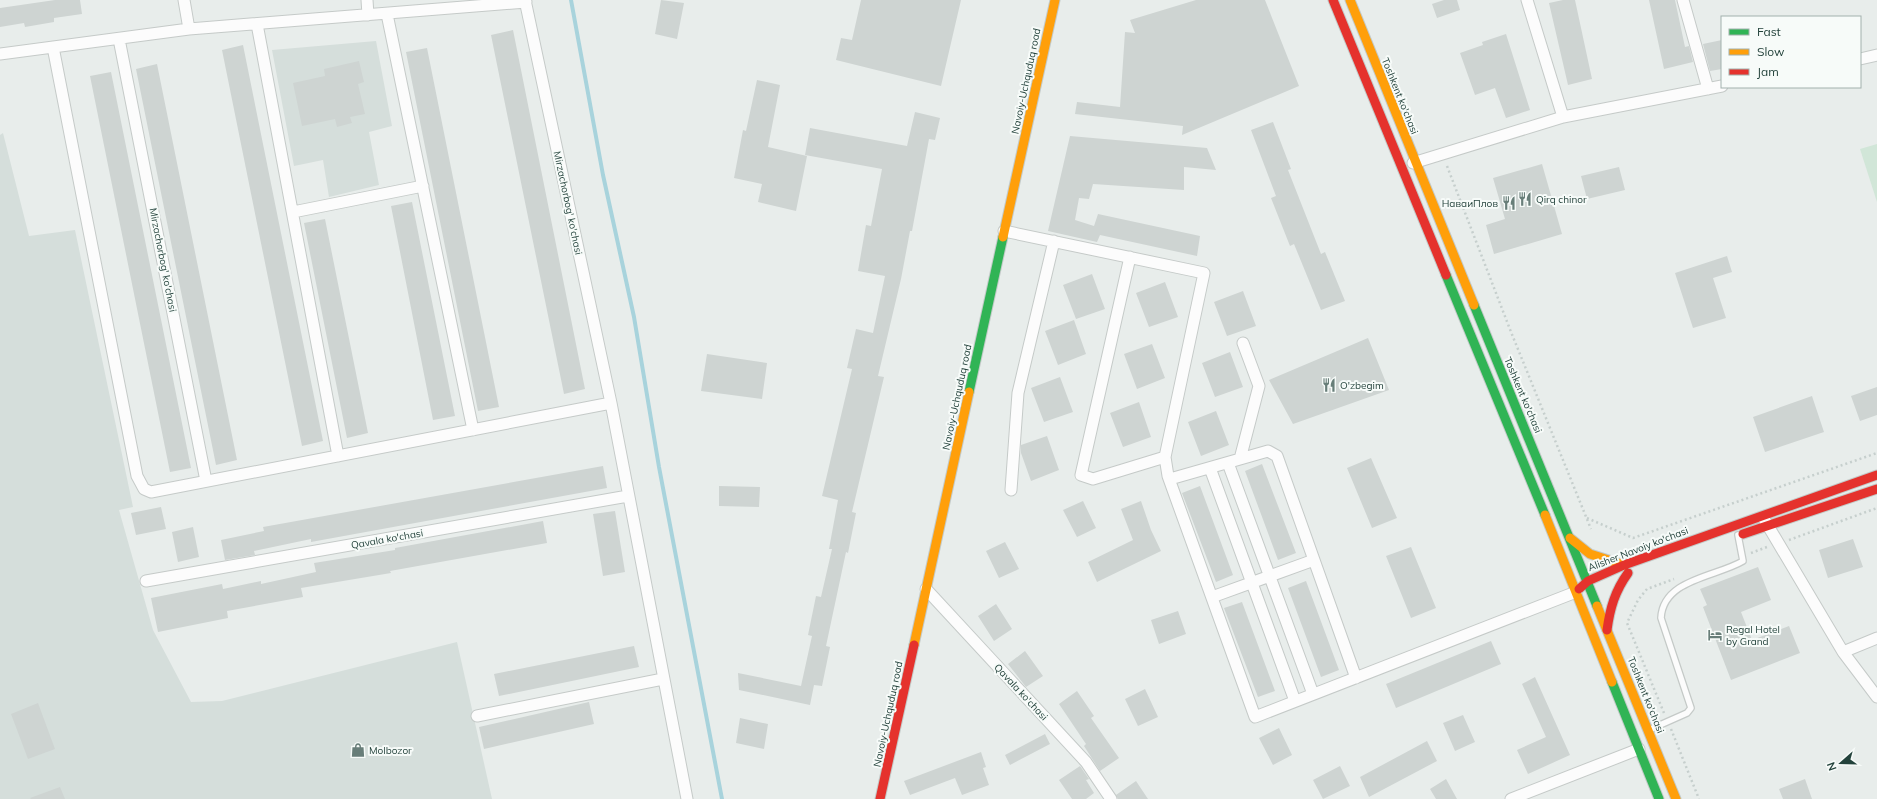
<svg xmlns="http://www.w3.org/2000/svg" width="1877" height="799" font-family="Mulish,sans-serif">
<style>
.built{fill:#d5dedb}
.green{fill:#d1e6d8}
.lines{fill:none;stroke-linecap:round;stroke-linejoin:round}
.stream{stroke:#a8d3dc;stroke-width:4}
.building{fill:#ced4d2}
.lane-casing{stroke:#c5cac8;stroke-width:8}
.street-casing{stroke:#c5cac8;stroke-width:13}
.fast-casing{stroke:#c3cac8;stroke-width:11}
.slow-casing{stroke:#c3cac8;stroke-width:11}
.jam-casing{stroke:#c3cac8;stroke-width:11}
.path{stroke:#c6cfcd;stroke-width:2.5;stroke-dasharray:2 3;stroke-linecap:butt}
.lane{stroke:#fcfcfc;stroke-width:5.5}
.street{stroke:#fcfcfc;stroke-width:11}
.fast{stroke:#30b455;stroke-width:9}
.slow{stroke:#ff9f0a;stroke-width:9}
.jam{stroke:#e5322d;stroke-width:9}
.labels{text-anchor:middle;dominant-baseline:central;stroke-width:4;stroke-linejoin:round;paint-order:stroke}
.street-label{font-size:10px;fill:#23423b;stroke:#f7fbf9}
.poi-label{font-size:10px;fill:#23423b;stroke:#f7fbf9;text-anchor:start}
</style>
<rect width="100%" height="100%" fill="#e8edeb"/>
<!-- built -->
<path class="built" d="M376 41 392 126 369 132 379 185 329 197 323 160 294 166 272 50Z
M3 133 29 236 75 230 133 507 119 510 153 630 191 702 222 701 457 642 492 799H0V135Z"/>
<!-- green -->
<path class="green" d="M1877 144V202L1860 149Z"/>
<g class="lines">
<!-- stream -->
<path class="stream" d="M571 0 603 175 634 317 659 467 722 799"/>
</g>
<!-- building -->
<path class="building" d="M55 0H80L82 14 54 18V22L25 27 24 23 0 27V8Z
M661 0 684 3 677 39 655 34Z
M861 0H961L941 86 836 60 841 38 852 40Z
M1196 0H1265L1299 86 1182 135 1183 126 1075 114 1077 102 1120 107 1125 32 1135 33 1130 20Z
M1444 0H1457L1460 10 1437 18 1432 4Z
M1563 0H1575L1592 79 1568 85 1549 3Z
M1649 0H1675L1685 47 1689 46 1693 62 1664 69Z
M513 30 585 389 564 394 491 35Z
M1506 34 1530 110 1506 118 1495 88 1475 95 1460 53 1483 45 1482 42Z
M1722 40V69L1710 71 1703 44Z
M243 45 323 441 302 446 222 50Z
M427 48 499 407 478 411 406 52Z
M359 61 364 82 358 84 365 114 350 117 352 123 337 127 335 119 302 126 293 83 325 76 324 69Z
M157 64 237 460 216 465 136 69Z
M111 72 191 468 170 472 90 76Z
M757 80 780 85 768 147 807 156 796 211 758 202 762 184 734 178 743 130 746 131Z
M915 112 940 118 935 140 929 139 912 231H910L901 279 878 376 884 377 852 512 856 513 848 553 846 552 826 646 830 647 822 686 814 685 810 705 739 690 738 673 801 686 812 636 808 635 816 596 821 597 832 549H829L838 500 822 496 852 369 847 368 856 329 873 333 885 276 858 271 866 225 871 226 882 169 805 155 810 128 907 146Z
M1273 122 1291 169 1288 170 1321 254 1325 252 1345 301 1321 310 1294 244 1290 246 1271 198 1276 196 1251 130Z
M1070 136 1207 148 1216 170 1184 167V190L1093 184 1089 199 1079 198 1075 220 1094 226 1098 214 1200 236 1197 256 1100 235 1097 242 1048 231Z
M1542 164 1562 234 1494 254 1486 225 1505 219 1493 178Z
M1619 167 1625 190 1587 199 1581 176Z
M412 202 455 416 433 420 391 206Z
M325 219 368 433 347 438 304 223Z
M1727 256 1732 272 1713 278 1726 318 1693 328 1675 273Z
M1092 274 1105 309 1076 319 1063 285Z
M1165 282 1178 317 1149 327 1136 293Z
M1243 291 1256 326 1227 336 1214 302Z
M1074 320 1086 354 1058 365 1045 331Z
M1368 338 1389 390 1293 424 1269 380Z
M1152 344 1165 378 1137 389 1124 354Z
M1230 352 1243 387 1215 397 1202 363Z
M707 354 767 363 762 399 701 391Z
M1060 377 1073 412 1044 422 1031 388Z
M1877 387V415L1860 421 1851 396Z
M1812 396 1824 432 1765 452 1753 417Z
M1139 402 1151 437 1123 447 1110 413Z
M1216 411 1229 445 1201 456 1188 422Z
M1047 436 1059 470 1031 481 1021 453V445Z
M1371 458 1397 518 1372 528 1347 468Z
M1262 464 1296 553 1278 560 1245 471Z
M603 466 607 488 311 542V539L254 551 255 555 225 560 221 540 264 531 263 527Z
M719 486 760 487 759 507 719 506Z
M1200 486 1233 575 1216 582 1182 493Z
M1083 501 1096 528 1077 537 1063 510Z
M1141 501 1151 530 1161 551 1097 582 1088 562 1133 540 1121 509Z
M161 507 166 529 136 535 131 513Z
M615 511 625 572 603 576 593 514Z
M543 521 547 543 390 571 391 573 301 588 303 597 227 611 228 618 158 632 151 598 222 584 223 589 261 581V584L316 572 314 563 395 550V548Z
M193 527 199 557 178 562 172 532Z
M1853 539 1863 567 1828 578 1819 550Z
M1005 542 1019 569 999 578 986 551Z
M1411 547 1436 608 1411 618 1386 556Z
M1758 567 1771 600 1741 612 1752 640 1789 626 1800 653 1731 680 1703 607 1707 605 1700 589Z
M1306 581 1339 670 1321 677 1288 588Z
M1242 602 1275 691 1258 697 1224 608Z
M996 604 1012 629 994 641 978 616Z
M1178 611 1186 634 1159 644 1151 620Z
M1491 641 1501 664 1396 708 1386 684Z
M634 646 639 667 499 696 494 674Z
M1025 651 1043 676 1026 687 1008 664Z
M1535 677 1570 755 1528 774 1517 750 1546 737 1522 684Z
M1145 689 1158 717 1138 726 1125 699Z
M1077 691 1094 716 1091 718 1119 758 1100 771 1084 746 1086 744 1059 704Z
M589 702 594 724 484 749 479 727Z
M38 703 55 749 28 759 11 714Z
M1463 715 1475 742 1455 751 1443 723Z
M740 718 768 724 764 749 736 743Z
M1279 728 1292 755 1273 765 1259 738Z
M1045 734 1050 744 1010 765 1005 755Z
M1427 741 1437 761 1369 797 1360 777Z
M981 752 986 767 983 768 989 785 962 795 955 778 910 795 904 781Z
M1080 766 1089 779 1086 780 1094 793 1086 799H1072L1059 780Z
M1340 766 1350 786 1323 799 1313 780Z
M1446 779 1457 799H1436L1430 789Z
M1805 779 1812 799H1783L1779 789Z
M1136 781 1148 799H1118L1116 795Z
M60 787 65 799H31L30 798Z"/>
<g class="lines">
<defs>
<path id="lane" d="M1651 729 1687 713 1691 708 1661 618C1663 579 1716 577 1743 561L1738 535"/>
<path id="street" d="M184 0 189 29
M367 0 368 15
M525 0 611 403 687 799
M1527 0 1563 117
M1683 0 1708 89
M387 14 473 430
M257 24 338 456
M119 39 206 481
M53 47 137 476 144 489 151 492 611 403
M0 54 189 29 526 2
M1860 59 1877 55
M1413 163 1563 117 1722 86
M293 212 423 186
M1004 231 1204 273 1165 457 1168 476 1255 717 1576 592
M1130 257 1081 475 1093 479 1165 457
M1240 459 1259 386 1243 343
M1228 463 1313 694
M1210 468 1295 701
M1170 479 1268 451 1277 456 1356 678
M1011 490 1018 393 1054 241
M1764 519 1843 652 1877 697
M146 581 628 496
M926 589 1086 762 1111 799
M1212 597 1314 560
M1843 652 1877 638
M477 716 663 679
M1511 799 1639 749"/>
<path id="fast" d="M1446 275 1545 515
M1474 305 1597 606
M969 392 1003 237
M1612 682 1659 799"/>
<path id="slow" d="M1350 0 1474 305
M1003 237 1055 0
M1545 515 1612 682
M1570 538 1590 554 1624 565
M1597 606 1676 799
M914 645 969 392"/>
<path id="jam" d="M1333 0 1446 275
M1743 534 1877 489
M1579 589 1588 581 1624 565 1877 475
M1607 630C1610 608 1615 591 1628 573
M880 799 914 645"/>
</defs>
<!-- lane casing -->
<use href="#lane" class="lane-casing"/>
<!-- street casing -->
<use href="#street" class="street-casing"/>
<!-- fast casing -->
<use href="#fast" class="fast-casing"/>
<!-- slow casing -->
<use href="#slow" class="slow-casing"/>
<!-- jam casing -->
<use href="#jam" class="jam-casing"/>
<!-- path -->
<path class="path" d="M1447 166 1511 332 1591 529
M1587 518 1633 538 1877 453
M1789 540 1877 508
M1751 553 1767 547
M1664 713 1627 623 1638 600 1647 589 1674 579
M1671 729 1699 799"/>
<!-- lane -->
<use href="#lane" class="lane"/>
<!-- street -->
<use href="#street" class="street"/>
<!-- fast -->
<use href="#fast" class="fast"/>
<!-- slow -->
<use href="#slow" class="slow"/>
<!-- jam -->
<use href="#jam" class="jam"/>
</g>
<!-- icons -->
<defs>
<symbol id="restaurant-bare" viewBox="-9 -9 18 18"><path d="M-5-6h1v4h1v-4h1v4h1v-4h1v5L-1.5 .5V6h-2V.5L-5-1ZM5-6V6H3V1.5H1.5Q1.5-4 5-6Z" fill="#687e79" stroke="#f7fbf9" stroke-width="2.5" paint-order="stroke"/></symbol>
<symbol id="hotel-bare" viewBox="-9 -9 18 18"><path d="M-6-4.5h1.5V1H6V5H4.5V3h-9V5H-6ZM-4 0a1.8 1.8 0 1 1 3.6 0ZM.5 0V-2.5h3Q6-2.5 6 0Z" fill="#687e79" stroke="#f7fbf9" stroke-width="2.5" paint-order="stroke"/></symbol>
<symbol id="shop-bare" viewBox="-9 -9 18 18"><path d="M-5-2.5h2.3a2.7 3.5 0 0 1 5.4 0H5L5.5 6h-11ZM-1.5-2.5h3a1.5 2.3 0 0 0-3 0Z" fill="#687e79" stroke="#f7fbf9" stroke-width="2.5" paint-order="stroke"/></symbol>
</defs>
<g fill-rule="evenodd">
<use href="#restaurant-bare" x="1515" y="189" width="20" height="20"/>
<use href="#restaurant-bare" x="1499" y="193" width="20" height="20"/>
<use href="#restaurant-bare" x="1319" y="375" width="20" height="20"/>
<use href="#hotel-bare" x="1705" y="625" width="20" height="20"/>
<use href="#shop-bare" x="348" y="740" width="20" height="20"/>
</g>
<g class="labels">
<!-- street labels -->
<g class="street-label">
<text transform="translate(1026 81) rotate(-78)">Navoiy-Uchquduq road</text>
<text transform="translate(1400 96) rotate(68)">Toshkent ko'chasi</text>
<text transform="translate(568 203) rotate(78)">Mirzachorbog' ko'chasi</text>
<text transform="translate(163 260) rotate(79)">Mirzachorbog' ko'chasi</text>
<text transform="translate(1523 395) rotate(67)">Toshkent ko'chasi</text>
<text transform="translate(957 397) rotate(-78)">Navoiy-Uchquduq road</text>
<text transform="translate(387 539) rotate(-10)">Qavala ko'chasi</text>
<text transform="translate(1638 549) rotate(-21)">Alisher Navoiy ko'chasi</text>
<text transform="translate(1021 692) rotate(47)">Qavala ko'chasi</text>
<text transform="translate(1646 695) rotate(68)">Toshkent ko'chasi</text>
<text transform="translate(888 714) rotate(-78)">Navoiy-Uchquduq road</text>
</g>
<!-- poi labels -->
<g class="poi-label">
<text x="1536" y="199">Qirq chinor</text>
<text x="1498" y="203" text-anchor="end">НаваиПлов</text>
<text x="1340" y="385">O'zbegim</text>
<text x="1726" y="629">Regal Hotel<tspan x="1726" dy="12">by Grand</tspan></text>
<text x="369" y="750">Molbozor</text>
</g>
</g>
<!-- legend -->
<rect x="1721" y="16" width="140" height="72" fill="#f7fbf9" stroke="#a2b1ad"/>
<rect x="1729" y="29" width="20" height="6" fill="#30b455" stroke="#a2b1ad"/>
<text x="1757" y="36" font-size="12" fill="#23423b">Fast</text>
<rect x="1729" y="49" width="20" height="6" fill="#ff9f0a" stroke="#a2b1ad"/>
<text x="1757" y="56" font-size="12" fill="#23423b">Slow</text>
<rect x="1729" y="69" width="20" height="6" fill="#e5322d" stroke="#a2b1ad"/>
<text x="1757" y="76" font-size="12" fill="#23423b">Jam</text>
<!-- north arrow -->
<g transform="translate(1841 763) rotate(250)" stroke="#f7fbf9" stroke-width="3" paint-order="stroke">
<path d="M0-3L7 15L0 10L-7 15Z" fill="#23423b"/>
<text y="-6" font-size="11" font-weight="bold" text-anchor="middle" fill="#23423b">N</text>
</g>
</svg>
